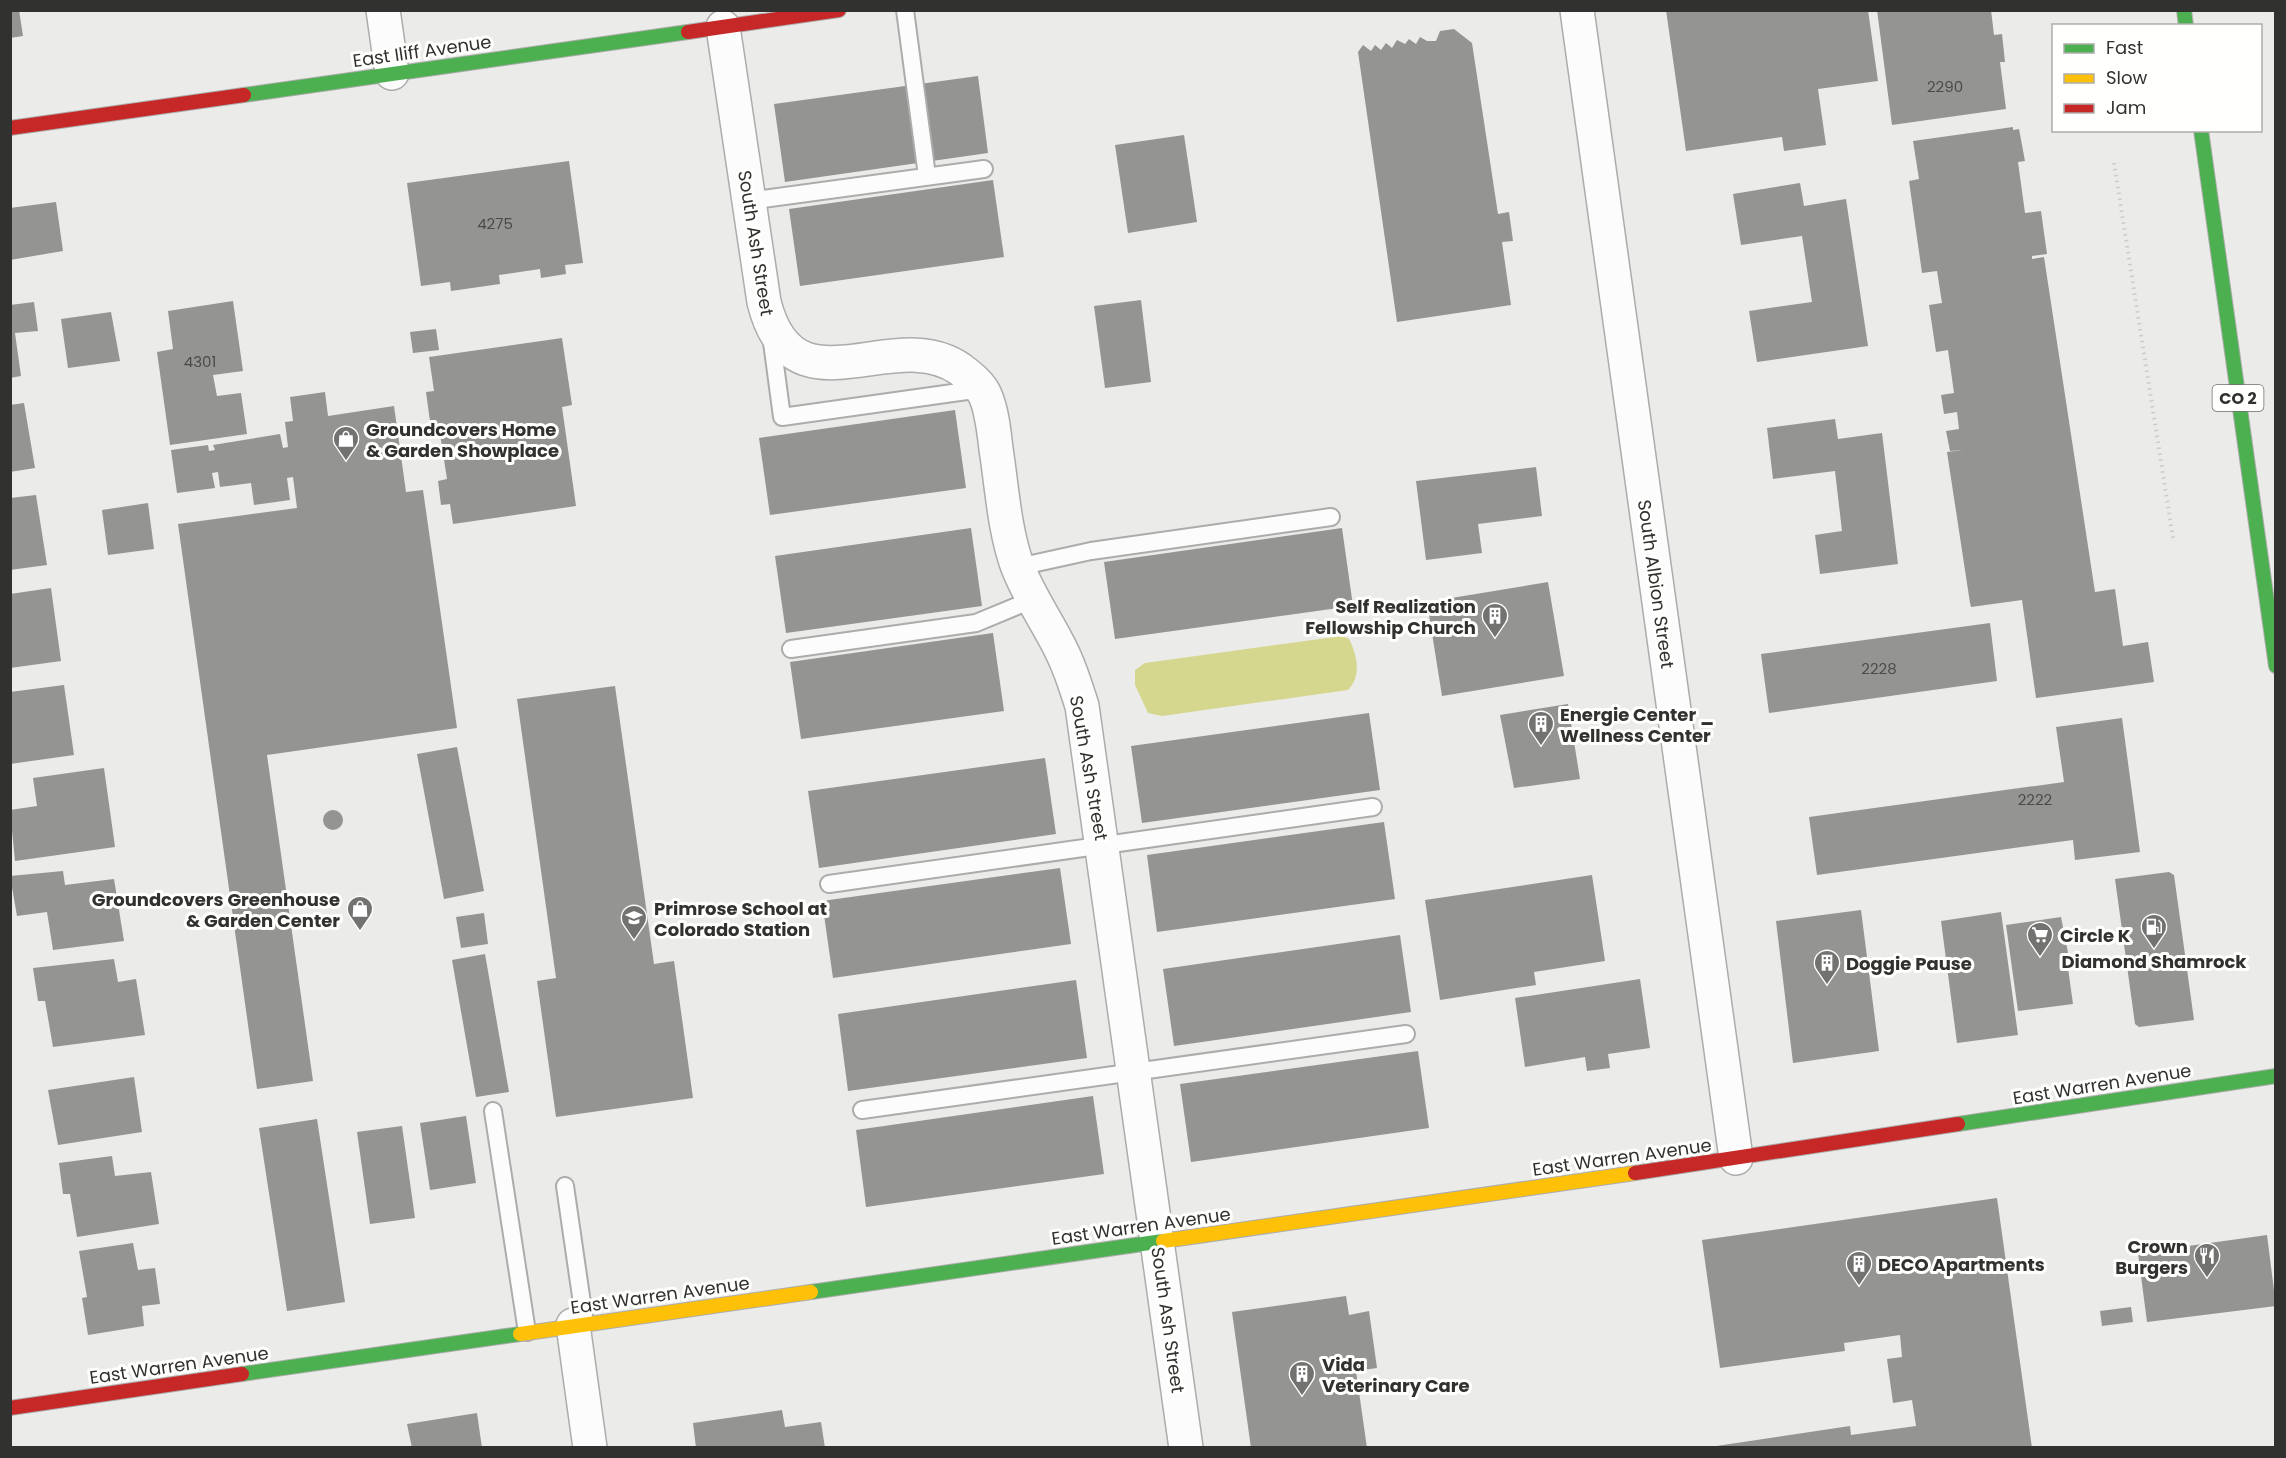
<svg xmlns="http://www.w3.org/2000/svg" width="2286" height="1458" font-family="Poppins,sans-serif">
<style>
.water{fill:#d5d78f}
.building{fill:#949493}
.lines{fill:none;stroke-linecap:round;stroke-linejoin:round}
.lane-casing{stroke:#acacab;stroke-width:20}
.street-casing{stroke:#acacab;stroke-width:36}
.fast-casing{stroke:#acacab;stroke-width:16}
.slow-casing{stroke:#acacab;stroke-width:16}
.jam-casing{stroke:#acacab;stroke-width:16}
.path{stroke:#cccccb;stroke-width:4;stroke-dasharray:1.5 4.5;stroke-linecap:butt}
.lane{stroke:#fcfcfc;stroke-width:16}
.street{stroke:#fcfcfc;stroke-width:33}
.fast{stroke:#4caf50;stroke-width:14}
.slow{stroke:#ffc107;stroke-width:14}
.jam{stroke:#c62828;stroke-width:14}
.labels{text-anchor:middle;dominant-baseline:central;stroke-width:6;stroke-linejoin:round;paint-order:stroke}
.number-label{font-size:15px;fill:#4a4a49}
.shield{fill:#fffffe;stroke:#6f6f6e;stroke-width:1.5}
.shield-label{font-size:16px;font-weight:bold;fill:#313130}
.street-label{font-size:18px;fill:#313130;stroke:#fffffe}
.poi-label{font-size:18px;font-weight:bold;fill:#313130;stroke:#fffffe;text-anchor:start}
</style>
<rect width="100%" height="100%" fill="#ebebea"/>
<!-- water -->
<path class="water" d="M1342 636 1349 639C1357 655 1362 676 1348 690L1162 716 1148 713 1135 685V670L1145 663Z"/>
<!-- building -->
<path class="building" d="M10 10H19L23 36 10 38Z
M1666 10H1868L1878 81 1818 89 1826 145 1784 151 1782 137 1686 151Z
M1877 10H1991L1994 35 2002 34 2005 62H2000L2006 109 1892 125Z
M1454 29 1472 43 1498 214 1509 212 1513 241 1502 242 1511 305 1397 322 1358 52 1363 45 1371 51 1375 45 1381 50 1386 43 1392 48 1397 40 1405 44 1409 39 1416 44 1420 37 1427 41H1436L1440 31Z
M978 76 988 153 785 182 774 104Z
M2013 127V130L2019 129 2025 161 2018 162 2025 213 2041 211 2047 254 2032 256V259L2044 257 2095 592 2115 589 2123 646 2148 642 2154 682 2036 698 2022 600 1971 607 1970 603 1947 452 1962 450 1950 451 1946 431 1959 429 1957 412 1944 414 1941 395 1954 393 1948 350 1936 352 1929 305 1942 303 1937 271 1922 273 1909 181 1919 179 1913 141Z
M1184 135 1197 222 1128 233 1115 145Z
M569 161 583 263 565 265 566 274 541 278 540 269 499 275 500 284 451 291 450 282 421 286 407 183Z
M993 180 1004 257 800 286 789 209Z
M1800 183 1804 206 1846 199 1868 346 1757 362 1749 311 1812 302 1802 236 1741 245 1733 194Z
M56 202 63 251 10 260V208Z
M1141 300 1151 382 1105 388 1094 306Z
M233 301 243 371 213 375 217 396 241 393 247 434 170 445 157 352 173 349 168 311Z
M34 302 38 331 15 333 21 376 10 378V305Z
M111 312 120 361 68 368 61 319Z
M436 329 439 350 413 353 410 332Z
M562 338 572 405 562 407 576 506 453 524 450 504 441 505 438 481 447 479 440 434 432 436 426 392 434 391 429 357Z
M325 392 328 416 394 406 406 492 423 490 457 728 267 755 313 1081 257 1089 178 524 297 508 293 477 287 478 290 500 254 505 251 483 220 487 218 472 212 473 215 488 177 493 171 450 208 445 209 451 215 450 213 445 280 434 283 448 288 447 285 422 293 421 290 397Z
M24 403 35 468 10 472V405Z
M955 410 966 488 770 515 759 438Z
M1835 419 1838 439 1882 433 1898 564 1820 574 1815 535 1842 531 1835 471 1773 479 1767 428Z
M1536 467 1542 516 1478 524 1482 553 1426 560 1416 481Z
M36 495 47 565 10 570V498Z
M148 503 154 549 108 555 102 510Z
M971 528 982 606 786 633 775 556Z
M1342 528 1353 606 1115 639 1104 562Z
M1548 582 1564 676 1442 696 1427 602Z
M51 588 61 661 10 668V594Z
M1990 623 1997 681 1769 713 1761 654Z
M993 633 1004 711 801 739 790 662Z
M64 685 74 755 10 764V692Z
M615 686 654 964 674 961 693 1098 556 1117 537 981 556 978 517 699Z
M1568 704 1580 779 1514 788 1500 715Z
M1369 713 1380 790 1142 823 1131 746Z
M2122 718 2140 852 2075 860 2073 840 1817 875 1809 817 2064 782 2056 727Z
M457 747 484 891 444 899 417 754Z
M1045 758 1056 834 819 868 808 791Z
M104 768 115 847 15 861 10 810 37 806 33 778Z
M323 820a10 10 0 1 1 20 0a10 10 0 1 1-20 0Z
M1384 822 1395 899 1157 932 1147 855Z
M1060 868 1071 944 833 978 822 901Z
M63 871 65 885 114 879 124 941 53 950 47 912 17 916 10 876Z
M2169 872 2174 875 2194 1020 2139 1027 2135 1024 2115 879Z
M1592 875 1605 961 1534 972 1536 985 1440 1000 1425 900Z
M1861 910 1879 1051 1793 1063 1776 921Z
M2001 912 2018 1035 1957 1043 1941 921Z
M484 913 488 944 461 948 456 917Z
M2061 917 2071 968H2068L2073 1004 2018 1011 2006 925Z
M1400 935 1411 1012 1174 1046 1163 969Z
M485 954 509 1092 476 1097 452 960Z
M114 959 118 982 136 979 145 1035 53 1047 45 1001H38L33 968Z
M1640 979 1650 1048 1608 1054 1610 1068 1587 1071 1585 1057 1525 1067 1515 998Z
M1076 980 1087 1058 848 1091 838 1014Z
M1418 1051 1429 1128 1191 1162 1180 1084Z
M134 1077 142 1132 58 1145 48 1090Z
M1093 1096 1104 1174 866 1207 856 1130Z
M466 1116 476 1183 430 1190 420 1123Z
M317 1119 345 1302 287 1311 259 1128Z
M402 1126 415 1218 370 1224 357 1132Z
M112 1156 115 1176 151 1172 159 1224 77 1237 70 1194H63L59 1163Z
M1997 1198 2032 1448H1703L1850 1426 1851 1435 1916 1426 1912 1400 1893 1403 1887 1359 1902 1357 1900 1335 1844 1343 1845 1351 1720 1368 1702 1240Z
M2267 1235 2276 1306 2147 1322 2138 1253Z
M133 1243 138 1270 155 1268 160 1304 142 1306 144 1326 88 1335 82 1298 87 1297 79 1251Z
M1346 1296 1349 1315 1369 1311 1377 1368 1356 1371 1367 1448H1251L1232 1312Z
M2131 1307 2133 1322 2102 1326 2100 1311Z
M782 1410 785 1427 821 1422 825 1448H696L693 1423Z
M477 1413 482 1448H412L407 1424Z"/>
<g class="lines">
<defs>
<path id="lane" d="M905 10 927 176
M748 201 984 169
M771 335 782 417 981 389
M1018 567 1091 551 1331 517
M791 649 976 623 1034 599
M829 884 1373 807
M862 1110 1406 1034
M493 1111 527 1332
M565 1186 585 1324"/>
<path id="street" d="M383 10 392 73
M1577 10 1736 1158
M723 27 764 302C793 419 893 322 960 369 969 376 980 384 985 395 992 411 994 431 996 449 1002 487 1004 528 1017 565 1027 592 1044 617 1057 642 1068 662 1075 684 1082 706L1186 1448
M573 1325 590 1448"/>
<path id="fast" d="M2184 10 2186 26
M244 95 688 32
M2201 130 2276 666
M1958 1124 2276 1076
M811 1292 1163 1241
M242 1374 520 1334"/>
<path id="slow" d="M1163 1241 1635 1173
M520 1334 811 1292"/>
<path id="jam" d="M688 32 839 10
M10 128 244 95
M1635 1173 1958 1124
M10 1408 242 1374"/>
</defs>
<!-- lane casing -->
<use href="#lane" class="lane-casing"/>
<!-- street casing -->
<use href="#street" class="street-casing"/>
<!-- fast casing -->
<use href="#fast" class="fast-casing"/>
<!-- slow casing -->
<use href="#slow" class="slow-casing"/>
<!-- jam casing -->
<use href="#jam" class="jam-casing"/>
<!-- path -->
<path class="path" d="M2114 163 2173 538"/>
<!-- lane -->
<use href="#lane" class="lane"/>
<!-- street -->
<use href="#street" class="street"/>
<!-- fast -->
<use href="#fast" class="fast"/>
<!-- slow -->
<use href="#slow" class="slow"/>
<!-- jam -->
<use href="#jam" class="jam"/>
</g>
<!-- icons -->
<defs>
<symbol id="shop-pin" viewBox="-11 -11 22 30"><path d="M0 17L-7.5 6A9.5 9.5 0 1 1 7.5 6Z" fill="#727271" stroke="#fffffe"/><path d="M-5-2.5h2.3a2.7 3.5 0 0 1 5.4 0H5L5.5 6h-11ZM-1.5-2.5h3a1.5 2.3 0 0 0-3 0Z" fill="#fff"/></symbol>
<symbol id="building-pin" viewBox="-11 -11 22 30"><path d="M0 17L-7.5 6A9.5 9.5 0 1 1 7.5 6Z" fill="#727271" stroke="#fffffe"/><path d="M-4-6H4V6H1V3H-1V6H-4ZM-2.5-4.3h1.7v1.8h-1.7ZM.8-4.3h1.7v1.8H.8ZM-2.5-1h1.7V.8h-1.7ZM.8-1h1.7V.8H.8Z" fill="#fff"/></symbol>
<symbol id="school-pin" viewBox="-11 -11 22 30"><path d="M0 17L-7.5 6A9.5 9.5 0 1 1 7.5 6Z" fill="#727271" stroke="#fffffe"/><path d="M0-5L7-2L0 1L-7-2ZM-4 1L0 2.5L4 1V4Q0 6-4 4Z" fill="#fff"/></symbol>
<symbol id="fuel-pin" viewBox="-11 -11 22 30"><path d="M0 17L-7.5 6A9.5 9.5 0 1 1 7.5 6Z" fill="#727271" stroke="#fffffe"/><path d="M-5.5-6h7V0h2V4h1.3V-2.5L3-4.5l.8-.8L6-3V5H2.5V1h-1V6h-7ZM-4.2-4.7v3.2H.2V-4.7Z" fill="#fff"/></symbol>
<symbol id="supermarket-pin" viewBox="-11 -11 22 30"><path d="M0 17L-7.5 6A9.5 9.5 0 1 1 7.5 6Z" fill="#727271" stroke="#fffffe"/><path d="M-6-5.5h2.5l.6 2H6L4.5 2H-2.5L-4.4-4H-6ZM-1.5 3.2a1.3 1.3 0 1 0 .1 0ZM3 3.2a1.3 1.3 0 1 0 .1 0Z" fill="#fff"/></symbol>
<symbol id="restaurant-pin" viewBox="-11 -11 22 30"><path d="M0 17L-7.5 6A9.5 9.5 0 1 1 7.5 6Z" fill="#727271" stroke="#fffffe"/><path d="M-5-6h1v4h1v-4h1v4h1v-4h1v5L-1.5 .5V6h-2V.5L-5-1ZM5-6V6H3V1.5H1.5Q1.5-4 5-6Z" fill="#fff"/></symbol>
</defs>
<g fill-rule="evenodd">
<use href="#shop-pin" x="331" y="424" width="30" height="40"/>
<use href="#building-pin" x="1480" y="601" width="30" height="40"/>
<use href="#building-pin" x="1526" y="709" width="30" height="40"/>
<use href="#shop-pin" x="345" y="894" width="30" height="40"/>
<use href="#school-pin" x="619" y="903" width="30" height="40"/>
<use href="#fuel-pin" x="2139" y="912" width="30" height="40"/>
<use href="#supermarket-pin" x="2025" y="920" width="30" height="40"/>
<use href="#building-pin" x="1812" y="948" width="30" height="40"/>
<use href="#restaurant-pin" x="2192" y="1241" width="30" height="40"/>
<use href="#building-pin" x="1844" y="1249" width="30" height="40"/>
<use href="#building-pin" x="1287" y="1359" width="30" height="40"/>
</g>
<g class="labels">
<!-- number labels -->
<g class="number-label">
<text x="1945" y="86">2290</text>
<text x="495" y="223">4275</text>
<text x="200" y="361">4301</text>
<text x="1879" y="668">2228</text>
<text x="2035" y="799">2222</text>
</g>
<!-- shield labels -->
<rect class="shield" x="2212.5" y="385" width="51" height="26" rx="4.5"/>
<g class="shield-label">
<text x="2238" y="398">CO 2</text>
</g>
<!-- street labels -->
<g class="street-label">
<text transform="translate(422 51) rotate(-8)">East Iliff Avenue</text>
<text transform="translate(756 243) rotate(81)">South Ash Street</text>
<text transform="translate(1656 584) rotate(82)">South Albion Street</text>
<text transform="translate(1089 768) rotate(80)">South Ash Street</text>
<text transform="translate(2102 1084) rotate(-9)">East Warren Avenue</text>
<text transform="translate(1622 1157) rotate(-8)">East Warren Avenue</text>
<text transform="translate(1141 1226) rotate(-8)">East Warren Avenue</text>
<text transform="translate(660 1295) rotate(-8)">East Warren Avenue</text>
<text transform="translate(1168 1320) rotate(82)">South Ash Street</text>
<text transform="translate(179 1365) rotate(-8)">East Warren Avenue</text>
</g>
<!-- poi labels -->
<g class="poi-label">
<text x="366" y="429">Groundcovers Home<tspan x="366" dy="21">&amp; Garden Showplace</tspan></text>
<text x="1476" y="606" text-anchor="end">Self Realization<tspan x="1476" dy="21">Fellowship Church</tspan></text>
<text x="1560" y="714">Energie Center _<tspan x="1560" dy="21">Wellness Center</tspan></text>
<text x="340" y="899" text-anchor="end">Groundcovers Greenhouse<tspan x="340" dy="21">&amp; Garden Center</tspan></text>
<text x="654" y="908">Primrose School at<tspan x="654" dy="21">Colorado Station</tspan></text>
<text x="2060" y="935">Circle K</text>
<text x="2154" y="961" text-anchor="middle">Diamond Shamrock</text>
<text x="1846" y="963">Doggie Pause</text>
<text x="2188" y="1246" text-anchor="end">Crown<tspan x="2188" dy="21">Burgers</tspan></text>
<text x="1878" y="1264">DECO Apartments</text>
<text x="1322" y="1364">Vida<tspan x="1322" dy="21">Veterinary Care</tspan></text>
</g>
</g>
<!-- border -->
<rect width="2286" height="1458" fill="none" stroke="#313130" stroke-width="24"/>
<!-- legend -->
<rect x="2052" y="24" width="210" height="108" fill="#fffffe" stroke="#adadac" stroke-width="1.5"/>
<rect x="2064" y="44" width="30" height="9" fill="#4caf50" stroke="#adadac" stroke-width="1.5"/>
<text x="2106" y="54" font-size="18" fill="#313130">Fast</text>
<rect x="2064" y="74" width="30" height="9" fill="#ffc107" stroke="#adadac" stroke-width="1.5"/>
<text x="2106" y="84" font-size="18" fill="#313130">Slow</text>
<rect x="2064" y="104" width="30" height="9" fill="#c62828" stroke="#adadac" stroke-width="1.5"/>
<text x="2106" y="114" font-size="18" fill="#313130">Jam</text>
</svg>
